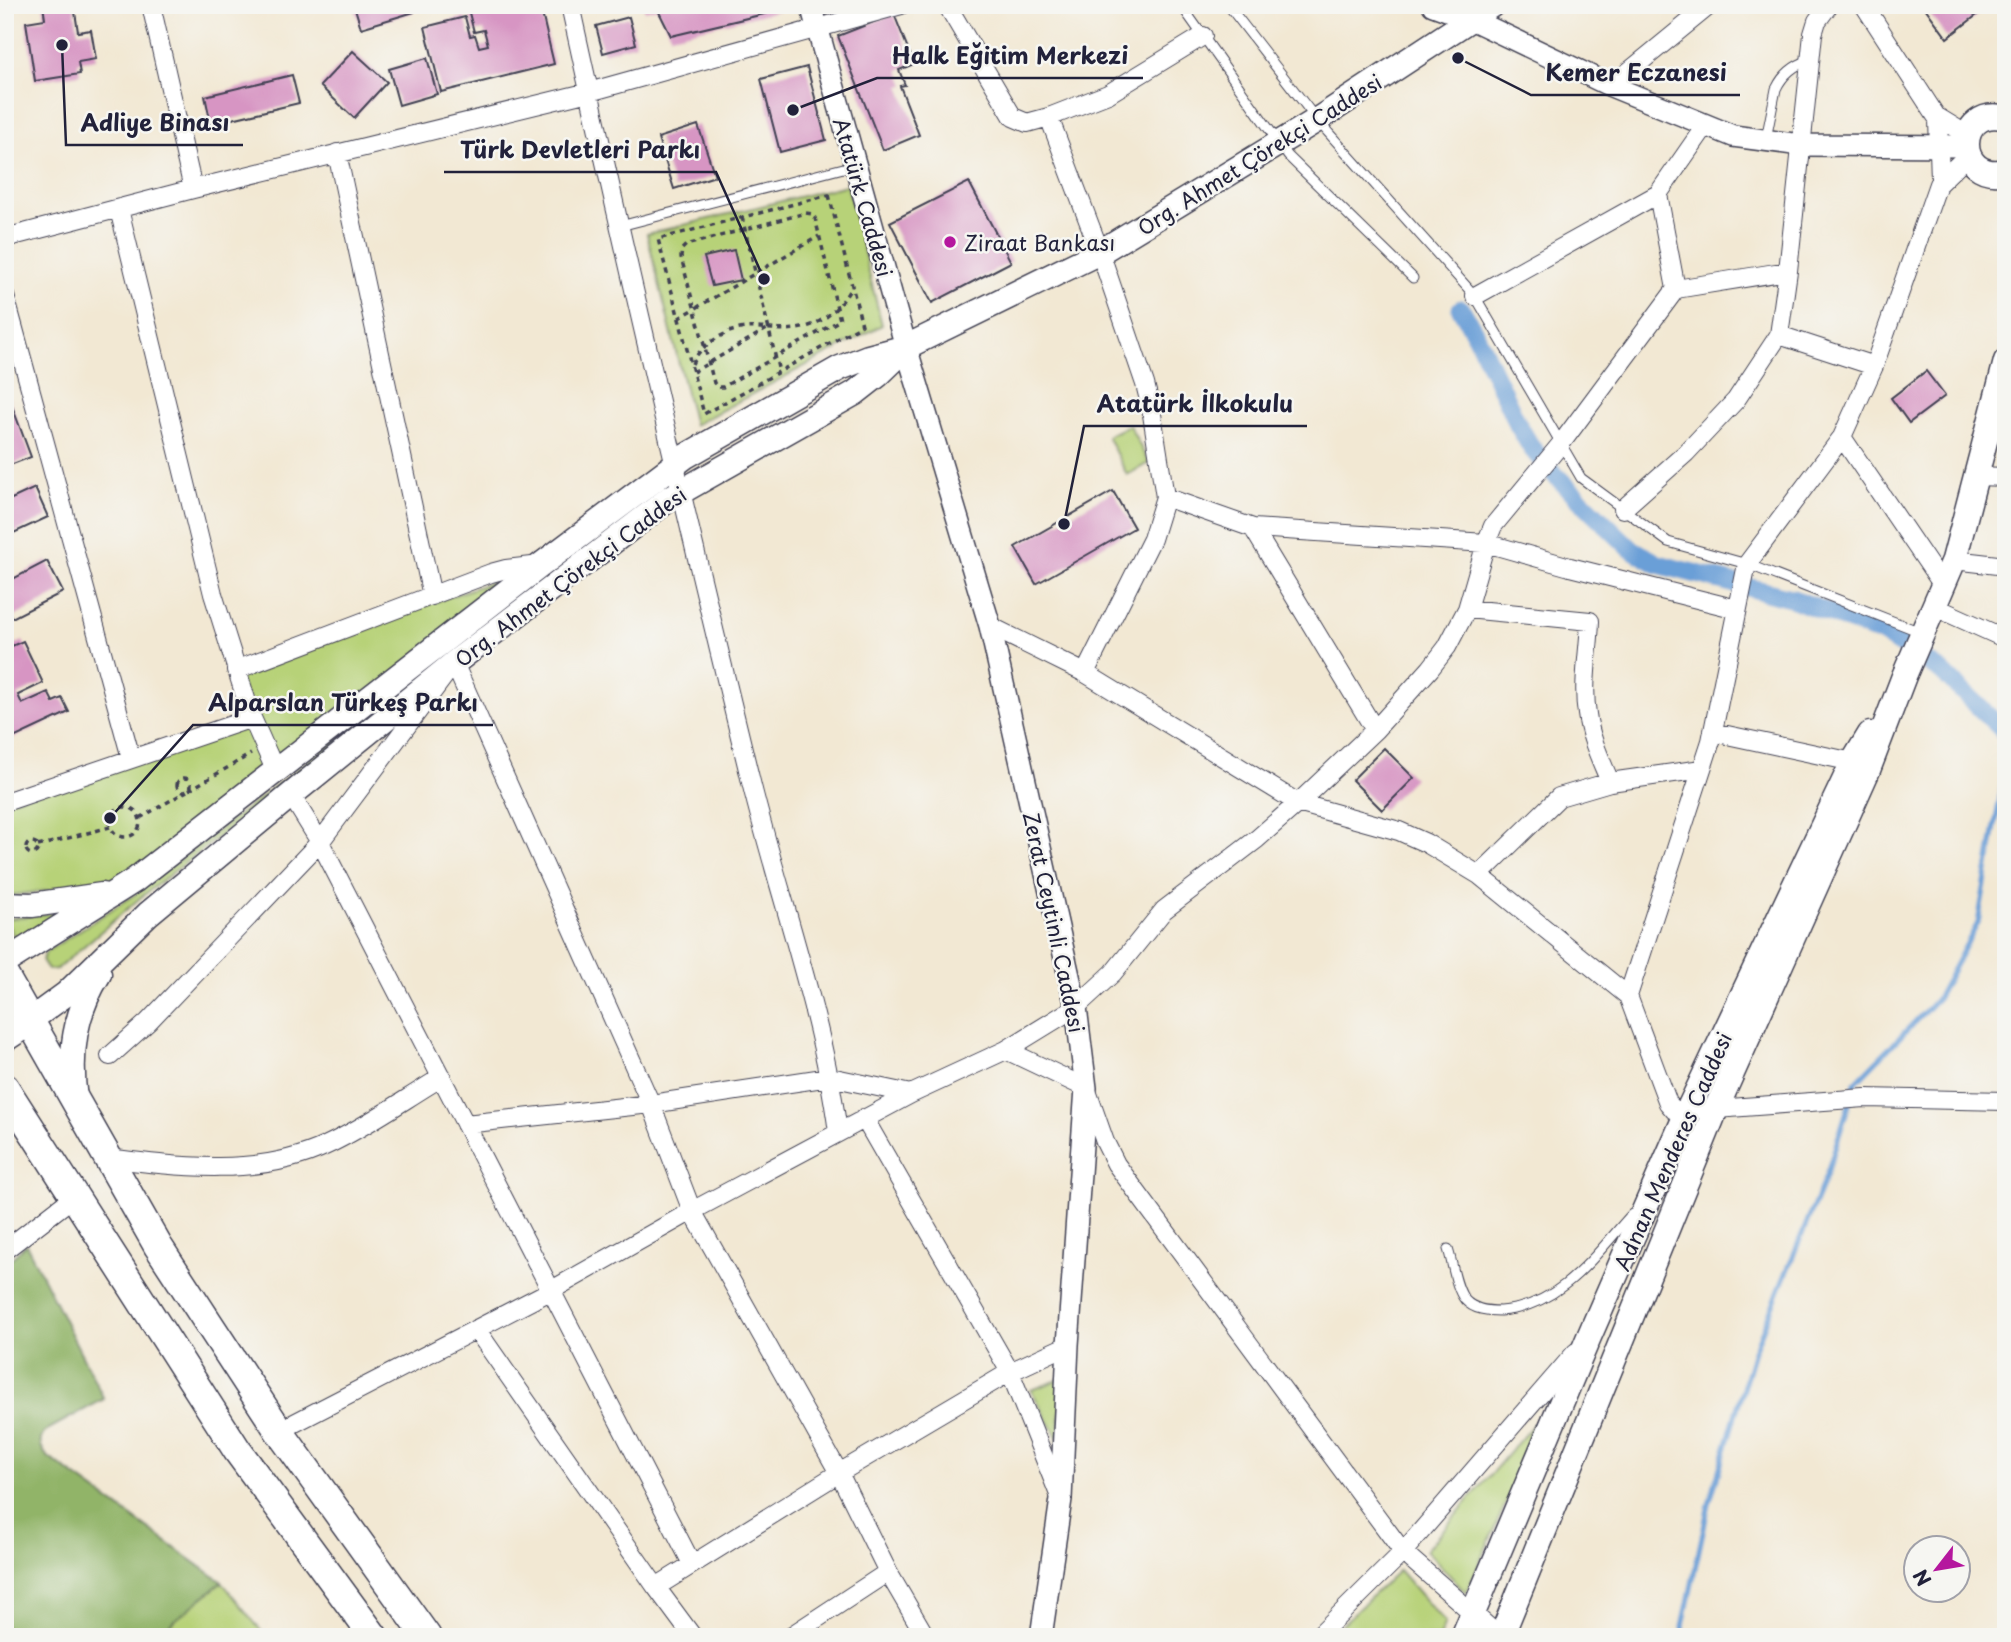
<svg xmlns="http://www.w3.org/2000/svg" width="2011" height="1642" font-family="'Playpen Sans',sans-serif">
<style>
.green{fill:#b7d278;stroke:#6c7a5a;stroke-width:2}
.forest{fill:#91b468;stroke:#5a6b52;stroke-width:2}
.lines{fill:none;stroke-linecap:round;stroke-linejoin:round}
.stream{stroke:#6a9fd7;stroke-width:5}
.canal{stroke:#6a9fd7;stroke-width:19}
.building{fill:#d795c3}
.service-casing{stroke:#414052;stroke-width:11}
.minor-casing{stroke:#414052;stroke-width:20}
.tertiary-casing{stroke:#414052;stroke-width:24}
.secondary-casing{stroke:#414052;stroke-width:27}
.trunk-casing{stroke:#414052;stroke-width:31}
.path{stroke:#414052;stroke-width:3.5;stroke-dasharray:5 5;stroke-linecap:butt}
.service{stroke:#fff;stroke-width:9}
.minor{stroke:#fff;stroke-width:18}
.tertiary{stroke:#fff;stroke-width:21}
.secondary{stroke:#fff;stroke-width:24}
.trunk{stroke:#fff;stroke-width:28}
.poi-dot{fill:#b5179e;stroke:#f6f6f2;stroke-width:2.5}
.labels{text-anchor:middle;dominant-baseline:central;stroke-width:5;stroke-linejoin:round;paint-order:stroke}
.street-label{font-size:21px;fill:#22223b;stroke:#f6f6f2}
.poi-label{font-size:21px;fill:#22223b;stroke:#f6f6f2;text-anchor:start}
.leader{fill:none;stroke:#22223b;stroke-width:2.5}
.callout-dot{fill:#22223b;stroke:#f6f6f2;stroke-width:2.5}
.callout-label{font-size:23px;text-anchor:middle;font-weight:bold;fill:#22223b;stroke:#f6f6f2;stroke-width:5;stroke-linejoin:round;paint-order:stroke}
</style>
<rect width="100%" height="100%" fill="#f6f6f2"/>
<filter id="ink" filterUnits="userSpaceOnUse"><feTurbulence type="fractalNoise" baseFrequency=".0143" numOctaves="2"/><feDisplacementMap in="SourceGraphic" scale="14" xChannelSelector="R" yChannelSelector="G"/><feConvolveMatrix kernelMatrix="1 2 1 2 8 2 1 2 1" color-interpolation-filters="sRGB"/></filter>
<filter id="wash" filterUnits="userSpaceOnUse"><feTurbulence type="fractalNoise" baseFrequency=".00686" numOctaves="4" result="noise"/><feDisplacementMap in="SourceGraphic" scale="28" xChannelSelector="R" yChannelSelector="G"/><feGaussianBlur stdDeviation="1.57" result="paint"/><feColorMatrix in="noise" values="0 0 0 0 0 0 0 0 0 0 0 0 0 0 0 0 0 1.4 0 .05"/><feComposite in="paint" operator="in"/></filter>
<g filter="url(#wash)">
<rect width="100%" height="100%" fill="#f2e8d3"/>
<!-- green -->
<path class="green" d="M847 185 882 325 694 425 647 234Z
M1129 425 1149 463 1127 475 1107 436Z
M541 565 135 880 5 896V802L252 718 236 670Z
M547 576 549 579 140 898 57 969 48 970 42 960 46 952 137 893Z
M63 912 17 941 5 921V919Z
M1061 1379 1059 1440 1031 1390Z
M1549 1406 1466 1593 1426 1550Z
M1399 1570 1445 1623 1439 1637H1329Z
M222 1582 266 1637H154Z"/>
<!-- forest -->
<path class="forest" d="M26 1244 104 1399 47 1430C38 1439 39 1446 47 1456L222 1582 154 1637H5V1265Z"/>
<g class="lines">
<!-- stream -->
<path class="stream" d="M1852 1094 1855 1083 1937 999 1978 923 2006 763
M1684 1637 1683 1626 1708 1508 1754 1351 1826 1176 1849 1104"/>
<!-- canal -->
<path class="canal" d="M1461 309 1477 337 1517 423 1531 447 1547 467 1630 548 1658 564 1794 599 1885 635 1941 671 2006 733"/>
</g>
<g id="blocks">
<!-- building -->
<path class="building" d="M43 5H74L78 32 91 30 96 59 78 62 80 74 35 81 26 22 45 19Z
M354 5H412L414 12 361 28Z
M467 5H540L554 64 441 92 425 27 465 17 470 36 475 35 479 47 488 45 484 30 474 32Z
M643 5H780L781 10 671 36 657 8 645 11Z
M1923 5H1990L1947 38Z
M894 14 914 64 899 70 905 85 900 86 919 135 883 150 838 36Z
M629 17 636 44 603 53 596 26Z
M353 51 387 82 354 118 320 86Z
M427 58 437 94 399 105 389 69Z
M807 67 826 140 780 152 761 79Z
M292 75 299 103 211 124 205 96Z
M698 125 715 176 674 189 658 138Z
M969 182 1011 262 932 303 890 222Z
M734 250 741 280 712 286 704 257Z
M1926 371 1945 396 1909 423 1891 398Z
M5 387 31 457 5 467Z
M35 488 48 517 5 537V502Z
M1113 491 1134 528 1036 584 1015 547Z
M47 561 63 592 12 618 5 605V583Z
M23 641 43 683 18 695 22 704 48 692 53 702 62 698 69 712 5 742V649Z
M1384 748 1414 778 1382 810 1352 780Z"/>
</g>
</g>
<g filter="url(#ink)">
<use href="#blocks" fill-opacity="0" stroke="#414052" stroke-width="2"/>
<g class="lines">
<defs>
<path id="service" d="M1181 5 1288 156 1413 278
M1228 5 1317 120 1475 296 1581 478 1668 542 1747 564 1923 633
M1766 139 1776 89C1783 74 1794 65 1810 60
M620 226 855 165
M1448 1249C1453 1264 1455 1287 1465 1300 1474 1310 1488 1311 1500 1311 1560 1307 1595 1255 1632 1214"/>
<path id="minor" d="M151 5 193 189
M570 5C627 265 688 524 751 782 780 899 822 1013 838 1132
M947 5 1013 117 1027 123 1049 117
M1864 5 1936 116 1967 135
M1611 86 1710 5
M1938 119 1940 180
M337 153 432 596
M119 209 213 594 252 718 276 772
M5 238 193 189 589 92 901 5
M1676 289 1788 271
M5 296 131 758
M1475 296 1658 194
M1779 335 1874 366
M1842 437 1944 587
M1976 476 2006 477
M1165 497 1253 528 1486 543 1570 567 1737 609
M1623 509 1686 453 1736 400 1779 335 1788 271 1813 34 1817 21 1829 5
M1253 528 1375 730
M1954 560 2006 566
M1935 607 2006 639
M1467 609 1590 621C1589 651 1582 684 1587 714 1590 738 1601 760 1610 782
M990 626 1085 673 1298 803 1399 831 1426 843 1479 875 1628 996 1668 1103 1674 1110 1716 1109 1865 1098 2006 1101
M236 670 491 573 506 569 541 565
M1085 673 1152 539 1165 497 1151 408 1145 384 1100 252 1049 117 1108 94 1203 36
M1713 732 1853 762
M291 795 320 842 692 1564
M5 802 252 718
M1479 875 1559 797 1610 782 1702 769
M1628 996 1711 741 1747 564 1842 437 1874 366 1938 184 1968 155
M1006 1050 1086 1088 1105 1142 1116 1164 1403 1552 1500 1637
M110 1056 148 1022 320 842 454 663 651 1104 692 1211 839 1473 888 1572 926 1637
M864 1118 1010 1372 1060 1497
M465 1124 651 1104 830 1077 911 1094
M107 1158C178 1167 261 1177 327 1145 366 1127 405 1099 442 1077
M5 1250 76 1195
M476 1329 656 1587 693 1637
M279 1431 550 1291 692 1211 911 1094 1006 1050 1076 1007 1113 973 1164 910 1257 839 1298 803 1375 730 1430 669 1447 647 1467 609 1486 543 1493 526 1560 445 1676 289 1658 194 1706 125
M656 1587 839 1473 1010 1372 1068 1345
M789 1637 888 1572
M1317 1637 1403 1552 1576 1352"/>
<path id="tertiary" d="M811 5 906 347 990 626 1076 1007 1086 1088 1068 1345 1061 1499 1041 1637
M1433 5 1471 19 1611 86 1733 136 1801 145 1967 146"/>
<path id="secondary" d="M2006 118C1955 104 1953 183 2006 171
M5 904 32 905 102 895
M5 962 135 880 541 565 686 456 840 368 868 357 906 347 1100 252 1317 120 1492 5
M29 1021 66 994 148 914 291 795 454 663 670 498 855 393 878 375 906 348
M75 1100C69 1053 74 1014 99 974
M1463 1637 1588 1339 1688 1110 1853 762 1870 734
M1501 1637 1716 1109 1868 770 1904 676 1954 560 2006 361"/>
<path id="trunk" d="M5 977 158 1246 279 1431 427 1637
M5 1037 29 1021
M5 1088 237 1450 374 1637"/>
</defs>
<!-- service casing -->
<use href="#service" class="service-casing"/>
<!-- minor casing -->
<use href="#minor" class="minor-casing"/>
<!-- tertiary casing -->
<use href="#tertiary" class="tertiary-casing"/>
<!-- secondary casing -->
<use href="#secondary" class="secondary-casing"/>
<!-- trunk casing -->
<use href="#trunk" class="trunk-casing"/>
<!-- path -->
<path class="path" d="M829 195 862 325 704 414 658 239Z
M806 213 812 214 815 218 840 320 723 387H718L714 383 681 257 682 249 686 245Z
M742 217 779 372
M679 318 819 236
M692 364C697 353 704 346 714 340 752 315 773 338 809 326 829 319 842 304 852 286
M693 372 767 329
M177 785a7 7 0 1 1 14 0a7 7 0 1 1-14 0Z
M189 790 251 754
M110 822a15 15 0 1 1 30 0a15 15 0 1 1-30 0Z
M140 818 187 791
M26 848a6 6 0 1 1 12 0a6 6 0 1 1-12 0Z
M38 846 110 827"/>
<!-- service -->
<use href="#service" class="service"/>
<!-- minor -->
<use href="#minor" class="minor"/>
<!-- tertiary -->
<use href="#tertiary" class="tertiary"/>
<!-- secondary -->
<use href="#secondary" class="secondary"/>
<!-- trunk -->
<use href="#trunk" class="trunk"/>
</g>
</g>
<!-- markers -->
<circle class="poi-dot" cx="950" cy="242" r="7"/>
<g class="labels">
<!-- street labels -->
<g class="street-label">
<text transform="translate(1259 154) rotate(-32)">Org. Ahmet Çörekçi Caddesi</text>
<text transform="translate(864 197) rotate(74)">Atatürk Caddesi</text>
<text transform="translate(570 576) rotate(-37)">Org. Ahmet Çörekçi Caddesi</text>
<text transform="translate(1055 922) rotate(78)">Zerat Ceytinli Caddesi</text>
<text transform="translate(1672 1151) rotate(-66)">Adnan Menderes Caddesi</text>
</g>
<!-- poi labels -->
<g class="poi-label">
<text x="964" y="242">Ziraat Bankası</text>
</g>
</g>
<!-- callouts -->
<path class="leader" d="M793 110L877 78H1143M1458 58L1531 95H1740M62 45L66 145H243M764 279L716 172H444M1064 524L1084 426H1307M110 818L193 725H493"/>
<g class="callout-dot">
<circle cx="793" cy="110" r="7"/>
<circle cx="1458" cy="58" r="7"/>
<circle cx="62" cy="45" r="7"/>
<circle cx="764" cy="279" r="7"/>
<circle cx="1064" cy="524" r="7"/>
<circle cx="110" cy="818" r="7"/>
</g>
<g class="callout-label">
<text x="1010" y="64">Halk Eğitim Merkezi</text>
<text x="1636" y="81">Kemer Eczanesi</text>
<text x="155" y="131">Adliye Binası</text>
<text x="580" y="158">Türk Devletleri Parkı</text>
<text x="1195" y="412">Atatürk İlkokulu</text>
<text x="343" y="711">Alparslan Türkeş Parkı</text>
</g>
<!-- margin -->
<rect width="2011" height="1642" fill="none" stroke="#f6f6f2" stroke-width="28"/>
<!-- north arrow -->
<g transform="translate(1937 1569) rotate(239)"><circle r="33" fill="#f6f6f2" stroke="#a1a1a9" stroke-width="2"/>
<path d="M0-5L12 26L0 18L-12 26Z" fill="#b5179e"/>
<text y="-10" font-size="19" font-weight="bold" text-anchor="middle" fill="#22223b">N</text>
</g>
</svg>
